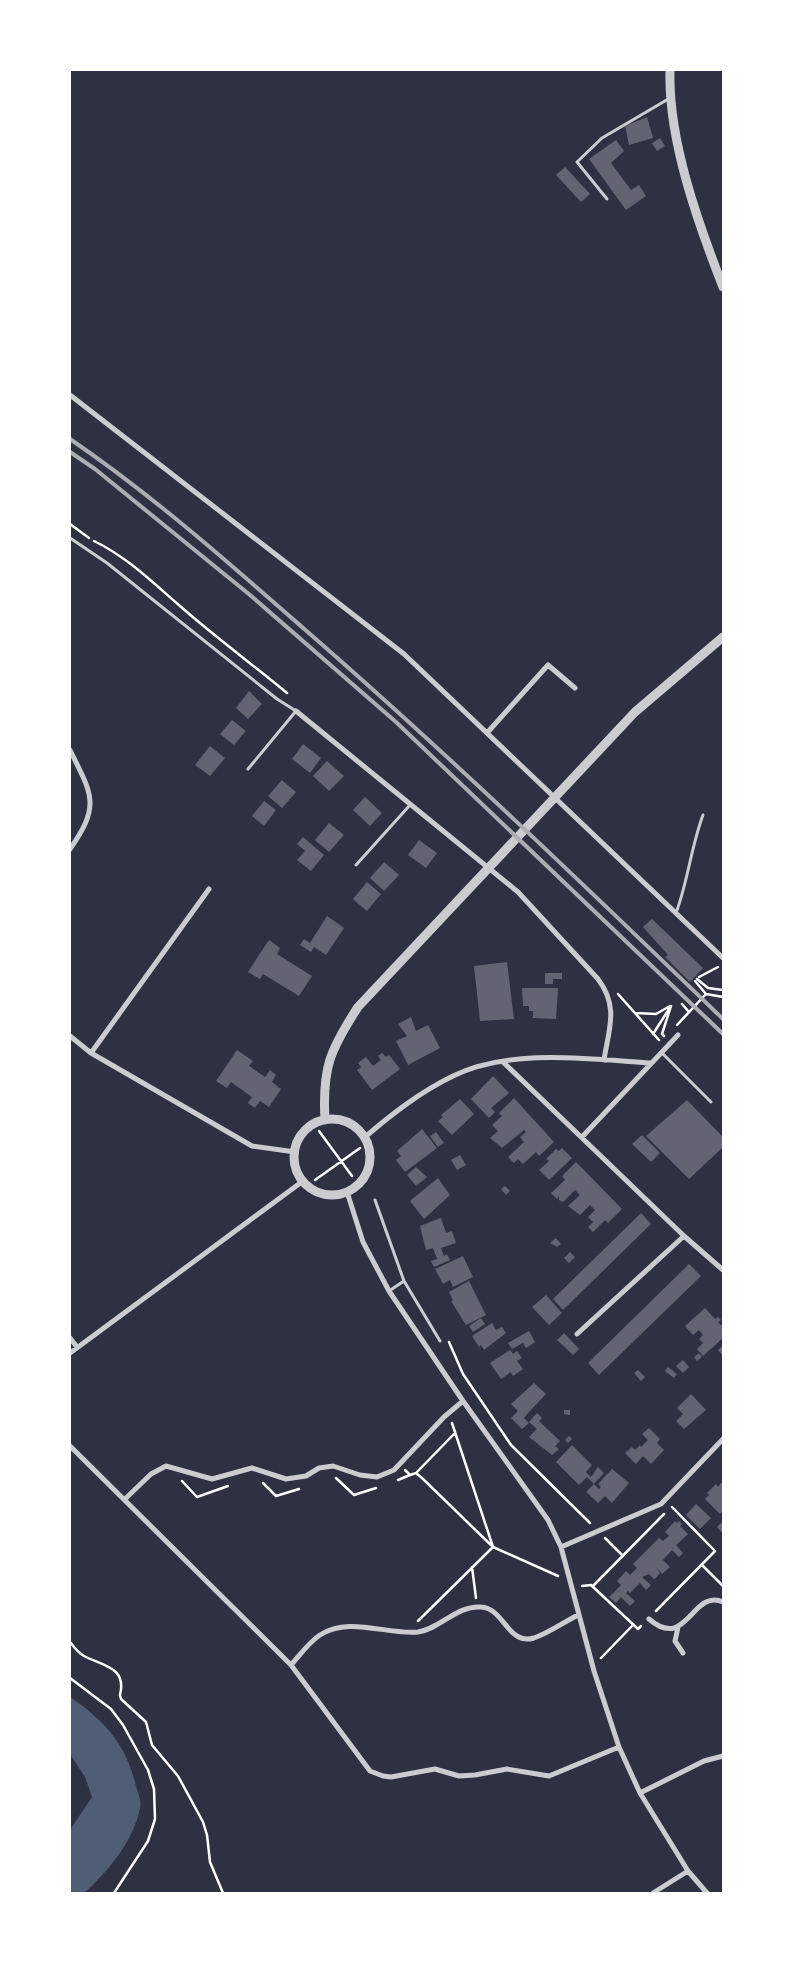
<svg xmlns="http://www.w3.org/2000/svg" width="793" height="1963" font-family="'Public Sans',sans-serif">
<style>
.water{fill:#4f5d75}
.building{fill:#626471}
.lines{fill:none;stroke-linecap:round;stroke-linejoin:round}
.path{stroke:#fff;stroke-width:2.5}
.service{stroke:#caccd0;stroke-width:3}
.minor{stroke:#caccd0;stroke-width:5}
.tertiary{stroke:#caccd0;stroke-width:9}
.rail{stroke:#abadb3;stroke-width:4}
</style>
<rect width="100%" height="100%" fill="#2d3142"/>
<!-- water -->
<path class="water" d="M70 1697C105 1721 126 1744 136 1786 138 1793 142 1802 140 1808 134 1840 108 1872 84 1893H70V1830L92 1797 85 1777 70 1754Z"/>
<!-- building -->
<path class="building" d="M647 117 653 138 629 145 625 126Z
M660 138 665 146 657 151 652 143Z
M616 140 624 151 611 163 631 190 639 185 646 196 626 210 589 159Z
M565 167 590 194 581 202 556 175Z
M249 691 262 704 248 719 236 708Z
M232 720 246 731 234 745 220 734Z
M303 744 321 758 310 773 292 759Z
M210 746 225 758 210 776 195 765Z
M327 761 344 776 329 791 313 776Z
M282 780 296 792 282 808 268 796Z
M365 797 382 813 370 826 353 810Z
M264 801 276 810 264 826 252 816Z
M329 823 344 835 329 852 315 840Z
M303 837 324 855 311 871 297 860 305 851 297 844Z
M419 840 437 853 426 868 408 855Z
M384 862 399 875 384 891 370 878Z
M367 882 381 894 367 911 353 899Z
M327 916 344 928 326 955 314 947 311 952 300 945 304 939 310 943Z
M652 919 703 968 690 982 665 957 668 955 643 927Z
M269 940 280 948 277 954 312 976 299 996 263 974 260 979 248 972Z
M507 962 514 1019 480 1021 474 966Z
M545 973H562V979H553V984H545Z
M522 988H558L556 1019 533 1018V1011H529V1006H523Z
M411 1017 416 1031 428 1025 440 1048 408 1065 396 1041 407 1036 398 1024Z
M237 1050 253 1061 249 1066 265 1077 270 1070 276 1075 272 1082 281 1089 269 1107 260 1101 255 1108 248 1103 252 1097 231 1082 227 1088 216 1081Z
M382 1053 386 1057 389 1055 400 1069 372 1090 357 1070 361 1067 358 1063 366 1057 373 1066 381 1060 378 1056Z
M493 1076 509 1093 491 1108 495 1112 489 1118 471 1099Z
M514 1098 554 1142 539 1156 536 1152 523 1164 518 1159 514 1163 508 1157 524 1142 520 1137 526 1132 524 1130 502 1148 490 1138 498 1131 492 1125 502 1116 499 1113Z
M460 1099 474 1114 452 1135 438 1121 443 1117 441 1115Z
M687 1100 723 1137V1147L689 1179 646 1136Z
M422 1129 437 1148 405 1172 396 1160 401 1156 397 1151Z
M436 1132 444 1143 438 1147 430 1136Z
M642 1135 660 1153 651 1162 632 1144Z
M562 1148 572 1158 549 1180 539 1170 549 1161 546 1159 556 1149 559 1151Z
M460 1155 466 1165 457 1170 451 1160Z
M576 1162 622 1209 608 1223 605 1220 593 1232 588 1227 593 1222 588 1217 595 1210 590 1205 580 1215 568 1206 580 1195 575 1190 563 1202 559 1200V1196L557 1199 551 1193 565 1180 562 1176Z
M416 1167 427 1177 416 1186 407 1175Z
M438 1178 450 1195 424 1219 410 1201Z
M505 1186 510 1191 506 1195 501 1189Z
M641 1213 651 1224 563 1310 553 1299Z
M441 1218 446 1233 452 1231 456 1243 441 1248 444 1256 447 1254 450 1260 434 1267 431 1261 437 1259 433 1248 426 1250 420 1226Z
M556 1238 561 1244 557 1247 550 1243Z
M570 1252 575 1257 569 1263 564 1258Z
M463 1256 473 1277 453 1287 450 1280 443 1284 435 1269Z
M689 1264 701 1276 599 1375 588 1363Z
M469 1281 486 1315 466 1325 451 1301 453 1300 449 1292Z
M546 1295 562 1313 549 1325 532 1307Z
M705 1308 715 1319 718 1317 721 1320 718 1322 723 1327V1338L703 1356 697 1349 703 1343 699 1339 703 1335 699 1330 693 1335 685 1326Z
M481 1318 485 1324 473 1332 469 1326Z
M492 1323 496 1330 502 1327 506 1333 484 1350 481 1345 479 1347 472 1336Z
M529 1331 535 1342 526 1348 523 1343 512 1349 508 1343Z
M564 1333 579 1349 573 1355 557 1340Z
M723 1345V1356L718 1350Z
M510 1350 513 1354 517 1351 522 1358 517 1361 523 1369 513 1376 511 1372 501 1379 490 1363Z
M699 1353 702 1357 697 1361 694 1357Z
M683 1360 689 1367 683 1373 676 1366Z
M668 1367 677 1374 674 1378 665 1371Z
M638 1370 645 1377 641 1381 634 1373Z
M534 1383 546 1394 528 1413 524 1418 529 1423 522 1429 511 1418 518 1411 511 1404Z
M691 1394 706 1410 684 1429 676 1421 683 1414 677 1408Z
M564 1410H570V1415L564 1414Z
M537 1413 542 1418 539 1421 560 1441 555 1446 559 1449 552 1455 529 1437 537 1429 529 1422Z
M649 1428 660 1439 657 1443 664 1450 651 1464 643 1456 636 1464 625 1453 632 1447 635 1450 640 1445 641 1447 648 1440 642 1434Z
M569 1436 572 1439 568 1443 565 1440Z
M572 1445 592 1465 586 1472 591 1477 598 1467 604 1473 594 1484 587 1477 579 1485 556 1462Z
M612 1469 629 1483 612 1503 605 1496 598 1503 586 1492 594 1484 599 1489 601 1487 598 1484Z
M722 1482 723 1511 720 1514 705 1499 709 1495 707 1493 716 1484 718 1487Z
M696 1504 711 1518 700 1529 686 1515Z
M675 1521 677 1523 679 1521 682 1524 680 1526 688 1534 676 1545 683 1553 679 1557 672 1550 663 1560 670 1567 662 1574 656 1567 660 1573 656 1578 654 1579 649 1574 642 1577 651 1585 646 1590 640 1583 630 1593 628 1591 626 1593 635 1601 630 1606 621 1597 616 1603 609 1597 621 1585 617 1581 626 1571 630 1575 637 1568 633 1564 659 1538 663 1541 669 1536 665 1532Z
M723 1521V1534L717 1527Z"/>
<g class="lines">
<!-- path -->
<path class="path" d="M70 524 89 538
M94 541C127 557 152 582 180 606 214 636 252 664 287 693
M699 977 718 967
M697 979 708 988 723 990
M695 981 706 994 723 997
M618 994 659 1040
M682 1004 689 1012
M635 1013 656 1014 670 1006
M677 1025 706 994
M653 1034 669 1009
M664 1036 662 1034 671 1006
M319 1131 352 1176
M315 1180 360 1148
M449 1342 463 1374 511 1445 590 1523
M405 1470 410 1475 416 1473 422 1478 493 1547 452 1423
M416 1473 455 1433
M336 1478 354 1495 376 1488
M398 1480 410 1475
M182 1481 197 1497 228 1486
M263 1483 276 1496 299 1489
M605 1538 623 1556
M702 1565 723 1586
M472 1567 476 1598
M582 1586 591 1585 638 1629 641 1626
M593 1586 664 1514
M656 1611 715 1551 672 1507
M418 1621 493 1547 558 1576
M70 1642C74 1647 78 1653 84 1656 103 1666 127 1667 120 1695L121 1699 146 1722 152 1745 178 1776 203 1822 207 1835 210 1862 223 1893
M601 1658 633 1625
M70 1678 111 1709 123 1725 148 1770 154 1789 155 1819 148 1841 114 1893"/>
<!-- service -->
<path class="service" d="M607 199 577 162 602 138 670 98
M70 538 107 563 277 699 296 711 248 769
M356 865 410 805
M676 913C688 881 691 847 703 815
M661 1052 711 1102
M375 1200 404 1281 440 1341
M389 1291 404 1281"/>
<!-- minor -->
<path class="minor" d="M70 395 404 654 723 958
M296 711 518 892 598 979C619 1007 609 1028 604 1060
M487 733 548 665 575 688
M70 750C92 795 101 805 70 849
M70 1036 91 1053 252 1146 295 1152
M91 1053 209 889
M503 1062 684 1236 723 1270
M365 1137C392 1114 420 1092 453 1076 509 1048 589 1059 650 1063
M582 1137 678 1035
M347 1192 363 1242 389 1291 463 1401 548 1520 561 1547 594 1671 619 1747 640 1793 688 1871 707 1893
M577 1334 684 1236
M70 1338 77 1347
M70 1353 303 1181
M70 1446 291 1665 370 1771 383 1776 391 1777 435 1769 459 1776 475 1775 507 1769 549 1776 619 1747
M125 1499 151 1474 166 1466 212 1479 252 1468 286 1479 306 1476 319 1468 333 1466 360 1475 377 1477 394 1470 444 1417 463 1401
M561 1547 661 1504 723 1439
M649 1619C687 1652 692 1588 723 1602
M678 1627 675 1641 683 1653
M291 1665C300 1655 309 1642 320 1635 349 1616 386 1635 418 1632 440 1629 457 1605 481 1607 504 1608 508 1646 534 1638 549 1633 564 1622 578 1615
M640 1793 704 1761 723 1756
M653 1893 688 1871"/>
<!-- tertiary -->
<path class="tertiary" d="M670 70C668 140 698 223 723 287
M294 1157a38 38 0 1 1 76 0a38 38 0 1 1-76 0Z
M325 1120C322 1068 330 1050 358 1007L635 712 723 637"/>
<!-- rail -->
<path class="rail" d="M70 439C152 495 228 562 302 627 447 753 585 886 723 1019
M70 452 95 469 250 595 396 722 723 1034"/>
</g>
<!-- border -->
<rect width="793" height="1963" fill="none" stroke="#ffffff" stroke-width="142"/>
</svg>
